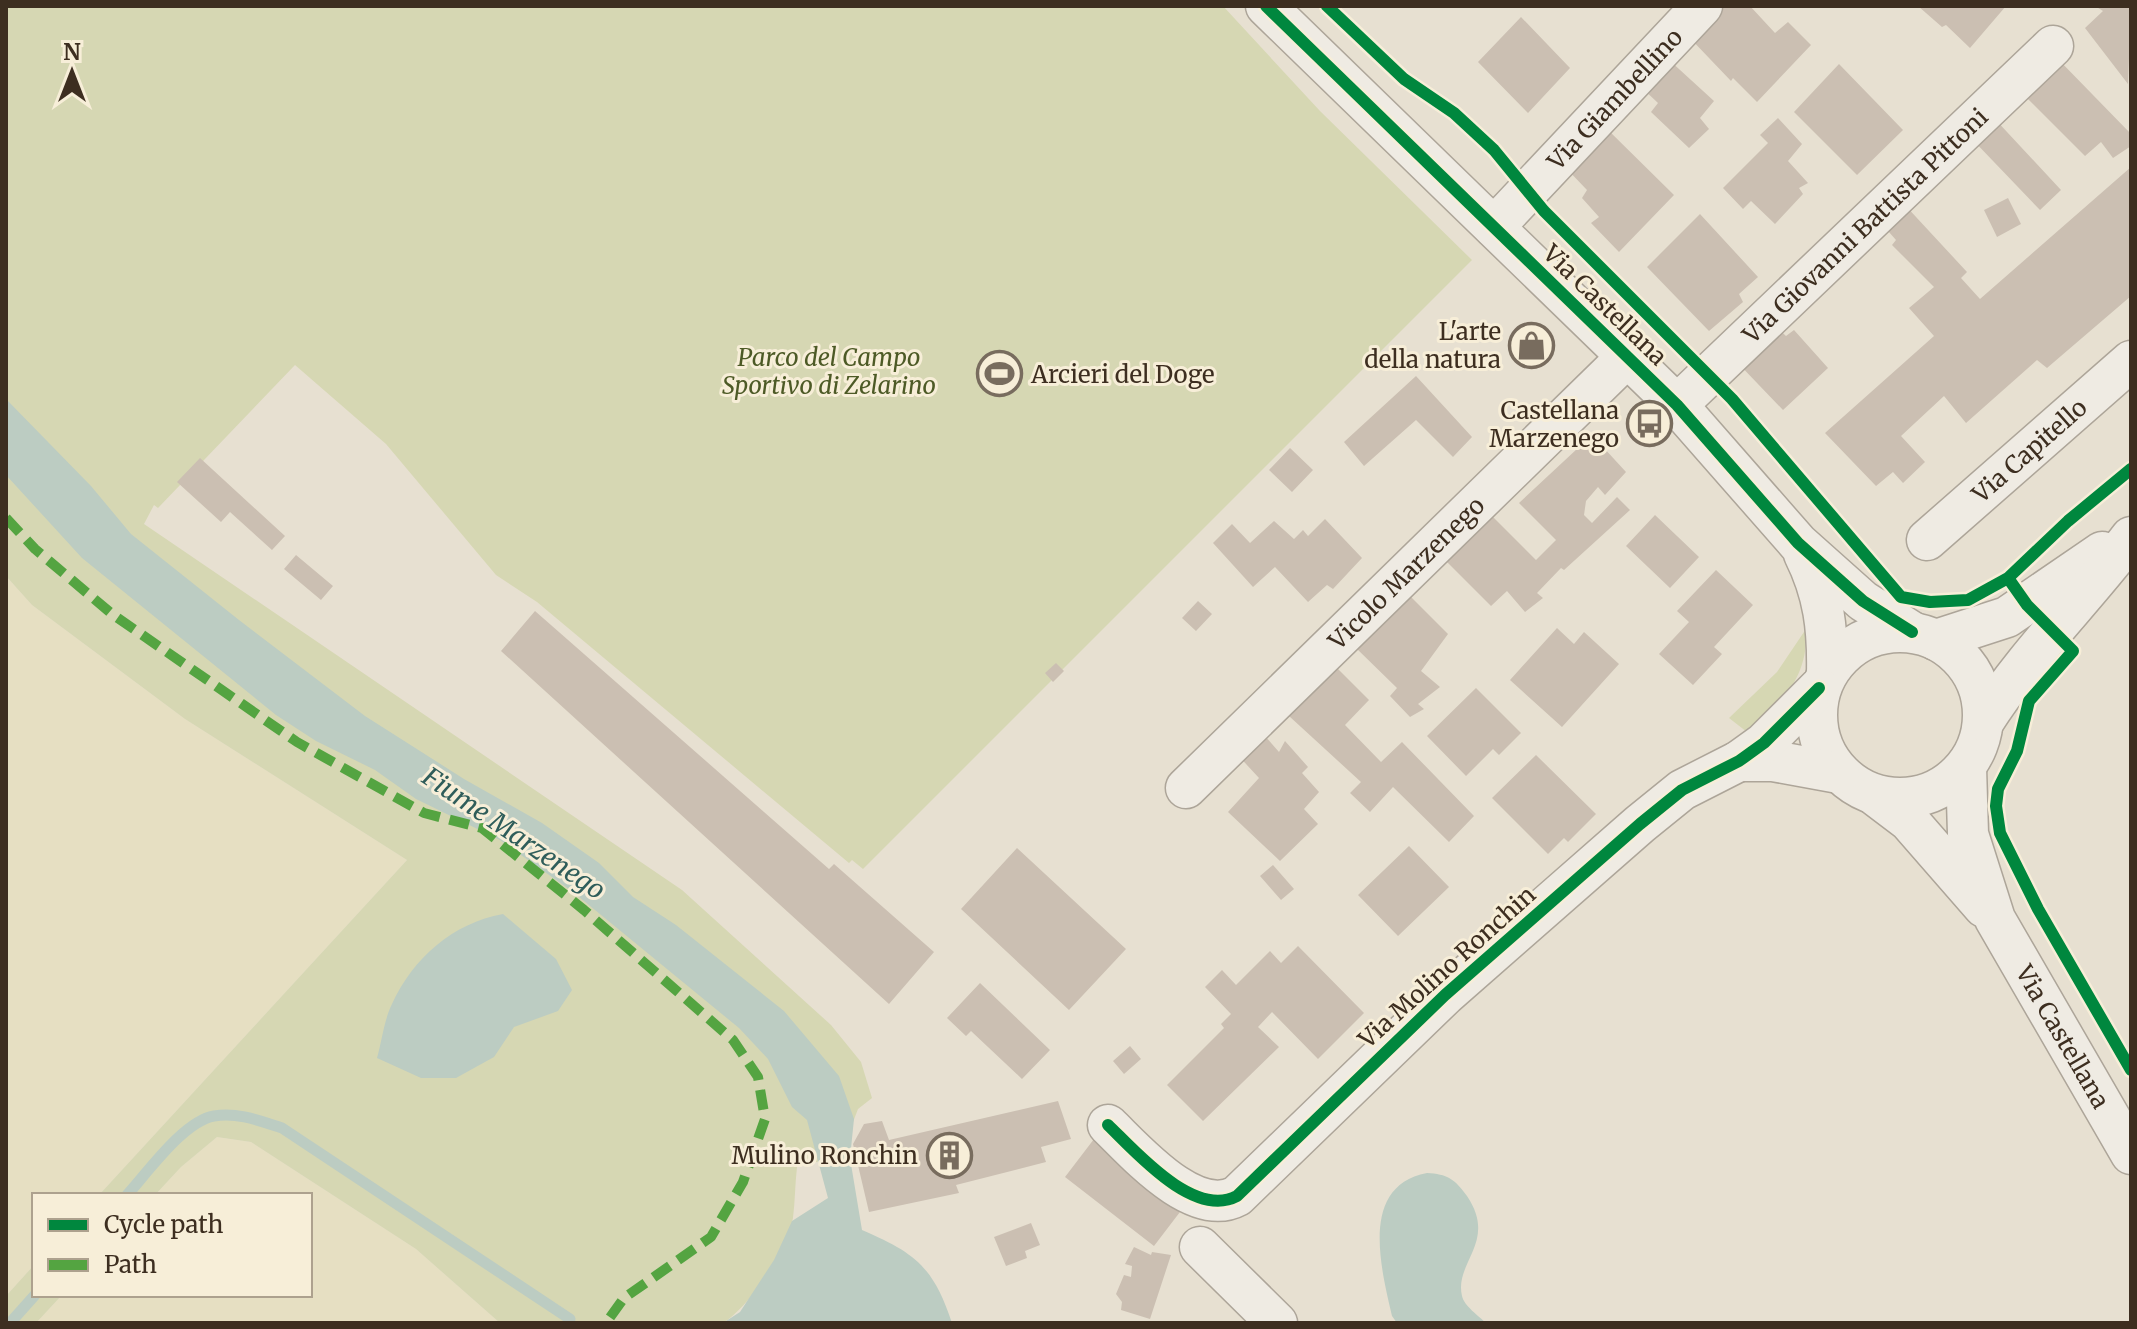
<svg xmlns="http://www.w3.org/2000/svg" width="2137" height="1329" font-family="Merriweather,serif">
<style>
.farmland{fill:#e6dfc2}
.green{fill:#d6d7b3}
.water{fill:#bcccc2}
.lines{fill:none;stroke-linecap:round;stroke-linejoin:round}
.stream{stroke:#bcccc2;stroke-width:11}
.building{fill:#cbbfb2}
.minor-casing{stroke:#ada599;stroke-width:43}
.minor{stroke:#efebe3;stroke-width:40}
.quiet{stroke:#54a441;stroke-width:10;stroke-dasharray:20 10;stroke-linecap:butt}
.cycleway-casing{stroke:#f7eed8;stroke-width:17}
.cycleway{stroke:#00873e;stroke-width:12}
.labels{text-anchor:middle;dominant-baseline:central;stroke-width:6;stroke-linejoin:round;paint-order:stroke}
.street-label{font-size:24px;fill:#3d2e20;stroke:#f7eed8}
.poi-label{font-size:24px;fill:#3d2e20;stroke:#f7eed8;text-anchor:end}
.park-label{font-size:24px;font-style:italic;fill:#4d5a26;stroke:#f7eed8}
.water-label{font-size:26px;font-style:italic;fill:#2f5d5a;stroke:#f7eed8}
</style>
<rect width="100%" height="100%" fill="#e7e0d1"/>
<!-- farmland -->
<path class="farmland" d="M6 576 32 605 185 719 407 860 99 1195H34V1265L6 1296Z
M217 1137 251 1142 416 1249 500 1323H36L62 1295H310V1195H155L181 1167Z"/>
<!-- green -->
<path class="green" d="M6 6H1223L1320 111 1472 260 863 869 852 860 849 863 537 602 496 575 386 444 295 365 158 508 154 505 144 524 682 890 831 1025 861 1062 872 1098 858 1109 840 1156 797 1167C795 1184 795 1202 793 1218 787 1250 750 1306 723 1323H500L416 1249 251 1142 217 1137 181 1167 155 1195H99L407 860 185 719 32 605 6 576Z
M1806 629C1809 676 1782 705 1747 732L1729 718 1777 672Z
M34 1265V1295H62L36 1323H6V1296Z"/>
<!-- water -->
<path class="water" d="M6 399 91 486 131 534 239 620 365 716 464 779 542 823 599 863 633 897 676 925 784 1011 839 1076 854 1119 850 1158 862 1230C915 1253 933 1266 952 1323H723L740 1312 774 1260 792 1221 828 1198 807 1120 792 1107 768 1059 739 1028 573 892 500 840 416 799 375 770 316 741 276 715 82 558 6 475Z
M503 914 556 959 572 990 558 1011 514 1027 494 1057 456 1078H421L377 1058C382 1041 384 1020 392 1004 413 958 453 923 503 914Z
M1427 1173C1447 1174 1455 1179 1467 1196 1498 1242 1454 1262 1462 1296 1464 1306 1479 1316 1486 1323H1397L1392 1316C1381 1268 1359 1186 1427 1173Z"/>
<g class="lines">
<!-- stream -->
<path class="stream" d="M127 1195C148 1172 184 1121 214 1116 238 1112 260 1121 282 1128L570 1319
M10 1323 35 1295"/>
</g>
<!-- building -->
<path class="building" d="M1716 6H1750L1775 33 1788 22 1811 45 1757 102 1733 78 1731 81 1688 36Z
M1918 6H2006L1970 48 1946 25 1942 27Z
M2095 6H2131L2128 84 2085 28 2103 11Z
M1521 17 1570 68 1528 113 1478 62Z
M2055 56 2131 134V146L2113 158 2101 142 2085 156 2019 90Z
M1668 59 1714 101 1700 118 1709 129 1689 148 1651 112 1658 103 1641 87Z
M1839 64 1903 130 1857 175 1794 112Z
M1778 118 1802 144 1788 161 1808 183 1799 188 1803 194 1775 224 1751 201 1743 209 1723 188 1768 143 1760 135Z
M1994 118 2061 190 2040 210 1971 138Z
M1605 127 1674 195 1619 252 1591 223 1599 217 1582 198 1587 190 1564 166Z
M2131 167V296L2047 368 2037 360 1966 423 1944 396 1901 436 1925 462 1903 483 1893 472 1876 486 1825 433 1934 336 1909 308 1934 287 1892 245 1896 240 1881 223 1904 204 1967 272 1961 278 1980 299Z
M2008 198 2021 224 1997 237 1984 210Z
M1700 214 1758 277 1739 294 1743 302 1709 331 1647 267Z
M1772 323 1786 336 1794 330 1828 368 1783 410 1735 360Z
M1416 376 1472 437 1453 457 1416 420 1364 466 1344 442Z
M1592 435 1626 472 1605 495 1598 487 1586 501 1584 515 1592 523 1617 497 1630 510 1564 570 1561 568 1537 593 1543 598 1525 612 1507 591 1491 606 1446 561 1491 515 1536 560 1556 540 1519 503Z
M1290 448 1313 470 1292 492 1269 470Z
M200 458 285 536 272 550 230 512 221 522 177 482Z
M1655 515 1699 557 1670 588 1626 546Z
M1325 519 1362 558 1333 589 1327 585 1308 602 1275 567 1253 587 1213 543 1232 524 1250 543 1274 521 1294 539 1303 530 1308 536Z
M296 555 333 586 321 600 284 569Z
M1716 570 1753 605 1714 647 1722 654 1693 685 1659 654 1689 622 1677 611Z
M1409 595 1448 634 1421 671 1440 687 1418 704 1424 709 1410 717 1390 696 1397 688 1356 648Z
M1198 601 1212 614 1196 631 1182 618Z
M535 611 829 869 834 864 934 952 889 1004 501 651Z
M1557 628 1574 644 1584 632 1619 664 1562 727 1510 680Z
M1056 663 1064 671 1053 682 1045 673Z
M1337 668 1369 700 1345 725 1381 762 1402 742 1474 816 1449 842 1393 787 1370 812 1350 793 1361 782 1289 716Z
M1476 688 1521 733 1499 755 1493 749 1466 776 1427 736Z
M1258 728 1279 752 1285 741 1308 767 1302 773 1319 792 1304 809 1318 824 1280 861 1228 812 1259 778 1234 751Z
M1536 755 1596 814 1568 842 1564 838 1548 854 1492 798Z
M1409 846 1449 887 1398 936 1358 895Z
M1017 848 1126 949 1069 1010 961 909Z
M1273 865 1294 889 1281 900 1260 876Z
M1298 946 1364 1013 1318 1059 1272 1012 1258 1027 1279 1047 1203 1121 1167 1085 1224 1028 1221 1024 1231 1014 1205 987 1222 970 1236 985 1270 951 1281 963Z
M980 983 1050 1050 1022 1079 971 1031 966 1036 947 1018Z
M1130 1046 1141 1059 1124 1074 1113 1061Z
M1058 1101 1071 1139 1041 1147 1046 1162 956 1185 959 1193 869 1212 853 1144 864 1124 882 1121 889 1140Z
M1094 1139 1183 1208 1154 1246 1065 1177Z
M1031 1223 1040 1245 1025 1251 1027 1258 1006 1266 994 1237Z
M1134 1247 1151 1255 1152 1252 1171 1255 1150 1319 1121 1310 1122 1302 1116 1294 1124 1275 1131 1277 1132 1266 1125 1264Z"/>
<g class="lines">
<defs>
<g id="minor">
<path d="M1266 6 1677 405 1798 543 1863 601 1912 632"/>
<path id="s1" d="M1494 227 1702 6"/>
<path id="s2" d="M1677 405 2053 46"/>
<path id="s3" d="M1927 540 2131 361"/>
<path d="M1804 554C1824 594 1828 629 1827 674"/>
<circle cx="1900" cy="715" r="83"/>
<path d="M1936 640 2007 617 2102 552"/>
<path d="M1984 721C2026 655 2084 599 2131 537"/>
<path d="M1739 761H1773L1839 773"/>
<path id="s4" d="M1966 767 1968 834 1995 919 2131 1154"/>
<path id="s5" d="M1186 788 1627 357"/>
<path d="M1876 796 1909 821 1984 907"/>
<path d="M1108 1125C1136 1152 1194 1219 1237 1196L1445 995 1640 824 1682 790 1739 761 1764 743 1819 688"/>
<path d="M1200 1247 1277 1323"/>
</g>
</defs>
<!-- minor casing -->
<use href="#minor" class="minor-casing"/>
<!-- minor -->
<use href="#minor" class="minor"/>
<!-- quiet -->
<path class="quiet" d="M6 518 35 549 112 614 297 742 424 813 482 828 584 910 733 1040 758 1077 765 1119 743 1182 711 1237 624 1298 606 1323"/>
<defs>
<path id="cycleway" d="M1266 6 1677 405 1798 543 1863 601 1912 632
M1327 6 1404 79 1454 113 1494 150 1544 211 1732 399 1901 597 1930 602 1968 600 2008 578 2068 521 2131 469
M2008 578 2027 605 2073 651 2029 701 2017 751 1998 789 1996 806 2000 833 2038 909 2131 1070
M1108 1125C1136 1152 1194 1219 1237 1196L1445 995 1640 824 1682 790 1739 761 1764 743 1819 688"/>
</defs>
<!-- cycleway casing -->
<use href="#cycleway" class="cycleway-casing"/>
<!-- cycleway -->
<use href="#cycleway" class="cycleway"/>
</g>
<!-- icons -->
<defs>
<symbol id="shop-ring" viewBox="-11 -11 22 22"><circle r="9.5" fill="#f7eed8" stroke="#786c5e" stroke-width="1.5"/><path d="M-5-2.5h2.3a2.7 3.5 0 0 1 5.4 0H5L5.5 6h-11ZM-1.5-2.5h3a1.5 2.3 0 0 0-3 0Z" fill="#786c5e"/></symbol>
<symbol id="stadium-ring" viewBox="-11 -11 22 22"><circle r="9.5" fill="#f7eed8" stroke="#786c5e" stroke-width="1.5"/><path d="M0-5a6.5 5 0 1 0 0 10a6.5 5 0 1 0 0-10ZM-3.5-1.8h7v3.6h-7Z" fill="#786c5e"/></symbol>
<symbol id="bus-ring" viewBox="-11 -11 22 22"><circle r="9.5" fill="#f7eed8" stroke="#786c5e" stroke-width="1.5"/><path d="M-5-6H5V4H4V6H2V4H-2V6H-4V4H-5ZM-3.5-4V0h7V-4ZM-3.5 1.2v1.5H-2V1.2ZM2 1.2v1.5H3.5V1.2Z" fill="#786c5e"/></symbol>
<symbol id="building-ring" viewBox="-11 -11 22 22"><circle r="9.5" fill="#f7eed8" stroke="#786c5e" stroke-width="1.5"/><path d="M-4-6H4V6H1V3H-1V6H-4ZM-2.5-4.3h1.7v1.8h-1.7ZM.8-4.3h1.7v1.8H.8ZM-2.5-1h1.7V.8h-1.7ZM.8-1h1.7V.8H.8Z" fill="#786c5e"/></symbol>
</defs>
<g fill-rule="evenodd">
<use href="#shop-ring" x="1506" y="320" width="51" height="51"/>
<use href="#stadium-ring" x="974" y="348" width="51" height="51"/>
<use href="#bus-ring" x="1624" y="398" width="51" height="51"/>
<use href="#building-ring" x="924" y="1130" width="51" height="51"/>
</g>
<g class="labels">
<!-- street labels -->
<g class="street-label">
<text stroke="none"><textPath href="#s1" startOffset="176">Via Giambellino</textPath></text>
<text stroke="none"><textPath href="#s2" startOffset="260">Via Giovanni Battista Pittoni</textPath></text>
<text transform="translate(1605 305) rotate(44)">Via Castellana</text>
<text stroke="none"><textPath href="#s3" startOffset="136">Via Capitello</textPath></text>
<text stroke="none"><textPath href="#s5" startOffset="308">Vicolo Marzenego</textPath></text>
<text transform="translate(1447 967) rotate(-42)">Via Molino Ronchin</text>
<text stroke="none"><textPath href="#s4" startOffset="292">Via Castellana</textPath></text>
</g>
<!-- poi labels -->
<g class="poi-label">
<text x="1501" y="331">L'arte<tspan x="1501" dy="28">della natura</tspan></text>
<text x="1031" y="374" text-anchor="start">Arcieri del Doge</text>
<text x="1619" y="410">Castellana<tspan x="1619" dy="28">Marzenego</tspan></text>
<text x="918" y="1155">Mulino Ronchin</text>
</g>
<!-- park labels -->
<g class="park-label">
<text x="829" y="357">Parco del Campo<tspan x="829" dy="28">Sportivo di Zelarino</tspan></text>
</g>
<!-- water labels -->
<g class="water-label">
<text transform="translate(514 833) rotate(34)">Fiume Marzenego</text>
</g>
</g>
<!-- border -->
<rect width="2137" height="1329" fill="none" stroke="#3d2e20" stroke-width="16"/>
<!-- legend -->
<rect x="32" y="1193" width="280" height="104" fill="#f7eed8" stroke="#ada18e" stroke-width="2"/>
<rect x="48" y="1219" width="40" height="12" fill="#00873e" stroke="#ada18e" stroke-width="2"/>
<text x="104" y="1233" font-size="24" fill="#3d2e20">Cycle path</text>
<rect x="48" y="1259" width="40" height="12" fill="#54a441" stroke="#ada18e" stroke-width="2"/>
<text x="104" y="1273" font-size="24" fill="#3d2e20">Path</text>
<!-- north arrow -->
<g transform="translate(72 72)" stroke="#f7eed8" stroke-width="6" paint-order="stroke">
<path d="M0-6L14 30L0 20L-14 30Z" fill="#3d2e20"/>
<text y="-12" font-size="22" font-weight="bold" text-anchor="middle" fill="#3d2e20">N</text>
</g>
</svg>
